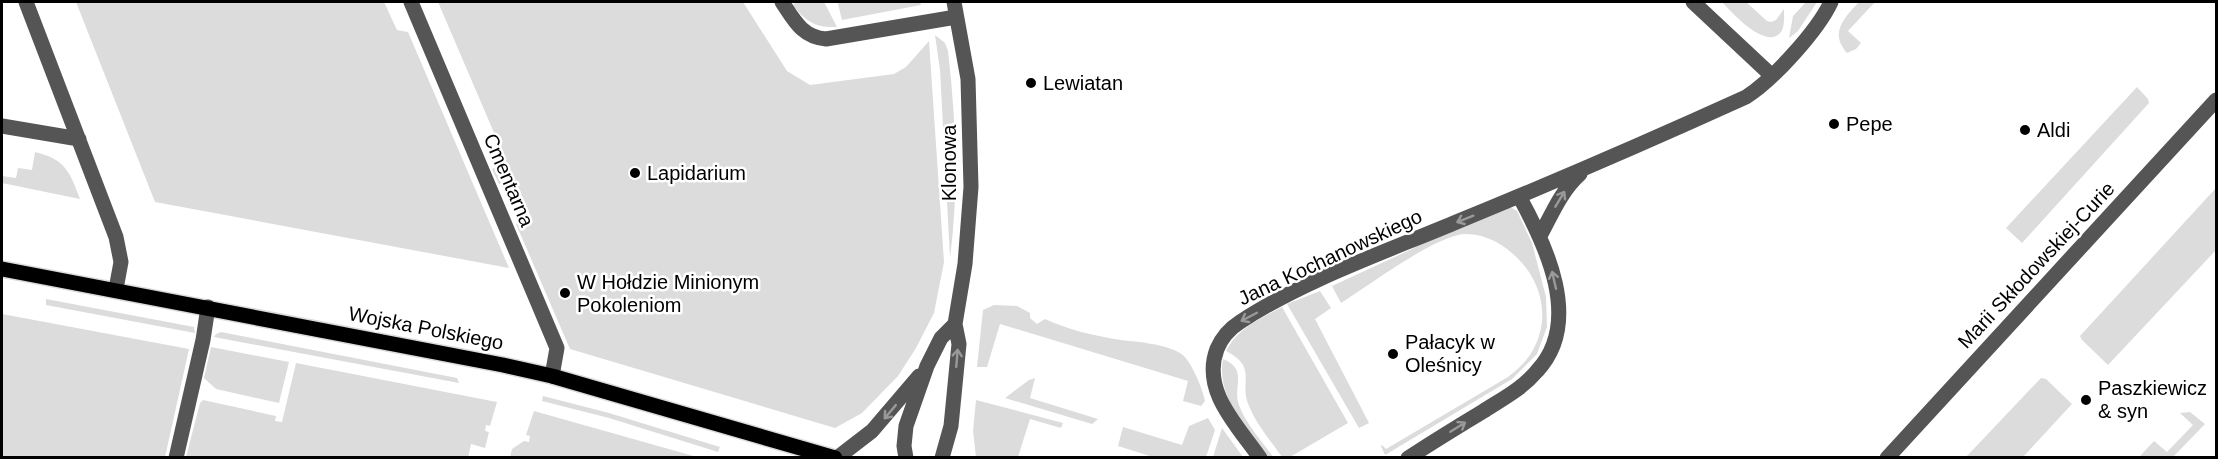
<svg xmlns="http://www.w3.org/2000/svg" width="2218" height="459" font-family="Arial,sans-serif">
<style>
.green{fill:#dcdcdc}
.lines{fill:none;stroke-linecap:round;stroke-linejoin:round}
.major-casing{stroke:#dbdbdb;stroke-width:18}
.minor{stroke:#555;stroke-width:15}
.major{stroke:#000;stroke-width:15}
.oneway{stroke:#999}
.poi-dot{fill:#000;stroke:#fff;stroke-width:2}
.labels{text-anchor:middle;dominant-baseline:central;stroke-width:5;stroke-linejoin:round;paint-order:stroke}
.poi-label{font-size:20px;fill:#000;stroke:#fff;text-anchor:start}
.street-label{font-size:20px;fill:#000;stroke:#fff}
</style>
<rect width="100%" height="100%" fill="#fff"/>
<!-- green -->
<path class="green" d="M76 2H384L397 30 408 32 509 268 155 202Z
M438 2H743L787 71 810 85 894 74 906 67 929 41 944 262 934 313 916 348 898 376 862 413 835 428 570 349 516 224 531 217 514 178 499 184 492 169 507 163Z
M796 2H824L837 27C816 28 806 22 793 5Z
M840 2H920L921 5 842 20 838 4Z
M1724 2H1746L1767 21 1771 22 1776 20 1784 9C1784 15 1785 27 1781 32 1767 51 1732 13 1723 3Z
M1806 2H1817L1798 31 1789 38 1793 16Z
M1859 2H1875L1848 31 1861 43 1856 49 1847 53C1829 33 1844 18 1859 2Z
M935 35 945 43 948 51C956 120 959 189 950 258L940 70Z
M2137 87 2148 99 2149 103 2022 243 2006 228Z
M35 152C65 159 70 172 80 199L2 183V176L16 178 18 168 32 170Z
M2216 188V250L2108 365 2082 340 2080 336Z
M1507 205 1517 211 1532 243 1546 297 1547 327 1537 354 1512 379 1385 455 1381 446 1382 445 1386 449 1508 377C1518 369 1527 361 1533 350 1553 314 1539 273 1507 249 1495 240 1481 234 1465 234 1436 235 1368 286 1341 303L1332 286Z
M1320 291 1331 308 1315 319 1369 423 1359 428 1287 304Z
M46 299 194 327 195 333 46 305Z
M994 305 1017 306 1030 313V318L1037 324 1045 319C1069 330 1095 336 1121 340 1138 342 1166 344 1180 353 1191 359 1203 390 1205 401L1201 406 1183 401 1188 381 1000 324 987 367H977L983 310Z
M1282 307 1348 423 1290 457H1282C1271 441 1256 424 1249 406 1238 382 1259 368 1226 351 1238 328 1260 319 1282 307Z
M2 314 189 349 165 457H2Z
M221 332 457 378 459 383 214 337 216 334Z
M211 347 289 362 279 403 216 389 204 378Z
M1223 359C1249 370 1232 386 1239 405 1245 423 1262 441 1273 457H1267C1247 428 1216 397 1223 359Z
M296 363 497 402 490 426 486 425 485 431 489 432 485 448 471 444 468 458 186 457 200 403 203 400 276 416 275 421 282 422Z
M1035 378 1030 398 1098 419 1092 424 1005 398 1029 380Z
M2041 378 2046 379 2072 404 2023 457H1966Z
M543 396 609 413 720 447 718 452 609 418 542 401Z
M976 400 1063 423 1061 428 1030 419 1018 457H976L973 431Z
M534 411 697 457H510L512 449 524 441 529 442 530 436 526 435Z
M2190 412 2205 424 2173 457H2139L2154 441 2167 452 2193 425 2180 413Z
M1208 418 1215 430 1206 457H1153L1118 446 1123 427 1182 445 1189 426Z
M1222 428 1243 457H1213Z"/>
<g class="lines">
<defs>
<path id="major" d="M2 269 503 365 552 376 835 458"/>
</defs>
<!-- major casing -->
<use href="#major" class="major-casing"/>
<!-- minor -->
<path class="minor" d="M26 2 116 237 121 262 116 289
M411 2 557 348 552 376
M782 2C794 20 802 37 826 39L956 17
M1693 2 1771 75
M2 126 79 139
M1540 236C1552 214 1561 191 1580 174
M176 458 203 340 208 307
M837 458 872 431 919 376
M906 458 904 446 906 426 927 366 941 338 955 324
M942 458 951 426 959 344 955 324 965 264 971 187 968 79 954 2
M1260 458C1238 426 1201 391 1217 349 1222 337 1229 329 1240 322 1302 281 1385 252 1454 223 1552 183 1649 141 1746 97 1773 80 1818 30 1831 2
M1408 458C1433 442 1457 427 1482 412 1502 399 1522 389 1537 371 1583 322 1546 245 1519 196
M1887 458 2216 100"/>
<!-- major -->
<use href="#major" class="major"/>
</g>
<!-- one-way arrows -->
<defs><path id="oneway-shaft" d="M-6 0H5M1.5-3L5.5 0L1.5 3" fill="none" stroke-width="1.6" stroke-linecap="round" stroke-linejoin="round" transform="scale(1.5)"/></defs>
<g class="oneway">
<use href="#oneway-shaft" transform="translate(1560 199) rotate(-59)"/>
<use href="#oneway-shaft" transform="translate(1465 219) rotate(158)"/>
<use href="#oneway-shaft" transform="translate(1554 280) rotate(-103)"/>
<use href="#oneway-shaft" transform="translate(1249 317) rotate(152)"/>
<use href="#oneway-shaft" transform="translate(957 358) rotate(-85)"/>
<use href="#oneway-shaft" transform="translate(890 412) rotate(130)"/>
<use href="#oneway-shaft" transform="translate(1458 427) rotate(-32)"/>
</g>
<!-- markers -->
<g class="poi-dot">
<circle cx="1031" cy="83" r="6"/>
<circle cx="1834" cy="124" r="6"/>
<circle cx="2025" cy="130" r="6"/>
<circle cx="635" cy="173" r="6"/>
<circle cx="565" cy="293" r="6"/>
<circle cx="1393" cy="354" r="6"/>
<circle cx="2086" cy="400" r="6"/>
</g>
<g class="labels">
<!-- poi labels -->
<g class="poi-label">
<text x="1043" y="83">Lewiatan</text>
<text x="1846" y="124">Pepe</text>
<text x="2037" y="130">Aldi</text>
<text x="647" y="173">Lapidarium</text>
<text x="577" y="282">W Hołdzie Minionym<tspan x="577" dy="23">Pokoleniom</tspan></text>
<text x="1405" y="342">Pałacyk w<tspan x="1405" dy="23">Oleśnicy</tspan></text>
<text x="2098" y="388">Paszkiewicz<tspan x="2098" dy="23">&amp; syn</tspan></text>
</g>
<!-- street labels -->
<g class="street-label">
<text transform="translate(949 163) rotate(-90)">Klonowa</text>
<text transform="translate(509 180) rotate(67)">Cmentarna</text>
<text transform="translate(1330 257) rotate(-25)">Jana Kochanowskiego</text>
<text transform="translate(2036 265) rotate(-47)">Marii Skłodowskiej-Curie</text>
<text transform="translate(426 328) rotate(11)">Wojska Polskiego</text>
</g>
</g>
<!-- border -->
<rect width="2218" height="459" fill="none" stroke="#000000" stroke-width="6"/>
</svg>
